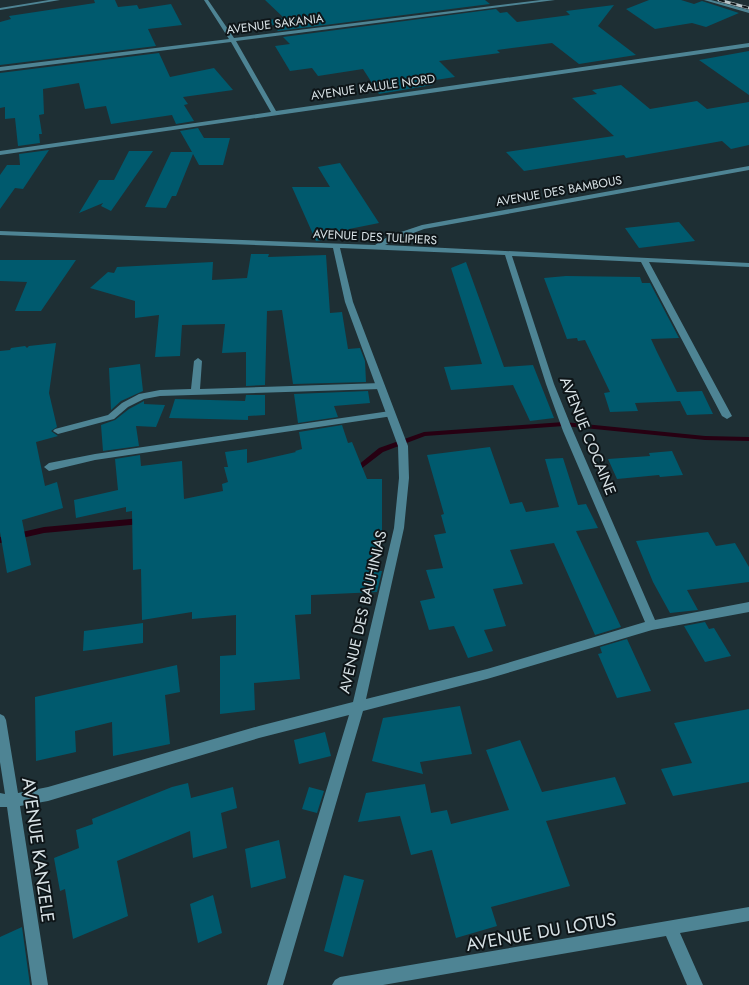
<svg xmlns="http://www.w3.org/2000/svg" width="749" height="985" font-family="Jost,sans-serif">
<style>
.lines{fill:none;stroke-linecap:round;stroke-linejoin:round}
.stream{fill:#270012;fill-rule:evenodd}
.building{fill:#005a6e}
.lane{fill:#4e8494;fill-rule:evenodd}
.street{fill:#4e8494;fill-rule:evenodd}
.rail-casing{stroke:#b9c4c8;stroke-width:3}
.rail{stroke:#0e1518;stroke-width:2;stroke-dasharray:6;stroke-linecap:butt}
.labels{text-anchor:middle;dominant-baseline:central;stroke-width:4;stroke-linejoin:round;paint-order:stroke}
.far-street-label{font-size:12px;fill:#d8e2e6;stroke:#0e1518}
.street-label{font-size:15px;fill:#d8e2e6;stroke:#0e1518}
.near-street-label{font-size:18px;fill:#d8e2e6;stroke:#0e1518}
</style>
<rect width="100%" height="100%" fill="#1e2f34"/>
<g class="lines">
<!-- stream -->
<path class="stream" d="M564 422 705 436 749 437V441L705 440 564 426 425 436 383 452 357 472H355L352 470 379 448 424 432Z
M141 518 144 519 145 521 144 523 141 524 44 533 0 543V537L44 527Z"/>
</g>
<!-- building -->
<path class="building" d="M94 0H115L118 7 137 5 139 9 171 4 182 25 148 29 156 46 0 65V22L11 19 9 16 95 3Z
M265 0H485L490 4 278 31 268 20 284 18Z
M649 0H681L694 4 702 1 739 13 706 27 692 23 655 29 626 9Z
M614 5 598 26 636 55 579 64 552 43 497 50 500 53 439 61 455 77 429 81 433 85 379 94 363 69 318 76 312 68 290 71 275 46 290 44 283 37 496 9 500 13 507 12 517 22 570 15 566 11Z
M749 51V95L699 60Z
M159 53 170 77 214 68 233 90 183 97 188 104 184 105 194 121 176 124 172 115 111 124 106 106 85 109 79 83 43 89 44 114 39 115 42 134H39L40 143 18 146 15 118 5 119V107L0 108V73Z
M621 85 650 109 697 101 707 109 749 102V145L731 149 722 141 626 158 624 155 524 171 506 152 614 136 572 98 597 94 592 90Z
M198 128 204 138H230L223 165H199L193 154 176 196H172L166 208 145 207 171 152H192L180 131Z
M49 150 23 189 15 188 0 209V175L7 165H20L19 154Z
M129 151H153L111 211 101 206 103 203 79 213 99 180H114Z
M340 163 379 223 349 229 352 235 316 241 292 187H330L318 167Z
M679 222 695 241 639 248 625 228Z
M251 254H269L268 257 326 255 330 313 342 312 348 349 360 348 365 361 366 382 293 384 282 310 267 311 265 385 246 386V352L222 353 225 324 182 325 180 356 155 357 159 315 135 318V301L90 288 108 272 114 273 117 267 213 262 212 280 247 278Z
M0 260H76L41 311H15L27 282 0 281Z
M466 262 504 367 533 365 554 418 530 421 513 385 451 390 444 367 482 364 451 268Z
M566 276 640 277 642 283H650L679 338 651 339 657 352 677 392 702 391 713 414 687 415 680 401 635 403 638 411 610 412 604 393 610 392 585 340 578 341 577 338 567 339 544 278Z
M56 343 49 393 57 427 51 431 58 436 36 442 45 486 57 482 63 508 22 520 31 565 7 573 0 532V351L10 350 11 348 25 346 27 348 29 346Z
M140 364 143 391 121 401 111 410 109 368Z
M368 391 370 403 334 406 338 417 298 423 294 394Z
M246 395H265V415L248 416V420L169 418 175 399 245 401Z
M144 401V404L165 405 156 427 136 426 139 446 103 451 101 425 115 420 129 409Z
M342 425 348 443 352 442 367 479H382V535L378 534 375 571H382L377 592 311 595V614L295 615 300 679 254 683 255 710 220 714V656L236 655V615L192 619V612L142 620 141 569 133 570 132 511 126 512V507L76 518 74 500 118 490 115 459 140 455 141 466 182 461 184 499 223 491 222 484 228 482 224 467H228L225 452 247 449V463L296 452 295 451 302 449 299 432Z
M490 447 510 504 522 502 526 512 559 507 545 459 563 458 578 505 586 504 598 528 576 531 621 627 595 635 554 543 510 550 523 584 493 589 506 626 484 630 493 651 468 658 454 626 429 630 420 601 435 598 426 570 443 568 434 535 446 533 441 515 444 514 427 455Z
M672 451 683 475 660 477 659 475 617 479 608 459 650 456 649 453Z
M708 532 716 546 735 543 749 567V582L687 590 698 610 670 613 653 582 636 541Z
M705 622 709 629 714 628 731 656 705 662 684 626Z
M143 623V643L83 651 84 631Z
M627 639 651 691 617 698 598 654 602 653 600 647Z
M177 665 180 692 165 695 170 744 113 756 112 722 75 731 76 752 36 761 35 697Z
M460 706 472 754 420 762 423 774 372 761 383 718Z
M749 709V782L673 796 661 769 692 763 674 723Z
M325 732 331 756 299 764 294 740Z
M520 740 542 792 615 777 626 804 546 821 570 886 491 907 497 926 456 938 432 850 411 855 400 816 358 822 366 793 425 784 431 813 447 810 451 824 509 810 486 750Z
M188 783 191 798 233 787 237 808 221 813 227 848 193 858 190 831 117 861 128 916 73 939 65 889 60 891 54 858 79 848 76 830 93 824 92 819 172 787Z
M309 787 324 791 317 813 302 809Z
M279 840 286 878 251 888 245 849Z
M344 875 364 880 343 957 324 951Z
M213 895 222 933 198 943 190 904Z
M22 927 30 985H0V937Z"/>
<g class="lines">
<!-- lane -->
<path class="lane" d="M198 358 202 361 200 389 381 383 385 386 381 389 160 396 144 399 128 407 114 419 58 434 53 431 55 429 108 415 122 403 139 394 160 390 191 389 194 361Z
M390 411 395 414 393 416 95 460 49 471 44 467 49 463 95 454Z"/>
<!-- street -->
<path class="street" d="M49 0H60L0 10V8Z
M204 0H208L234 38 541 0H555L236 41 276 111 749 43V47L0 155V151L271 112 231 42 0 71V67L229 39Z
M704 0H711L749 10V13Z
M749 166V170L424 229 395 240 385 245 749 263V267L649 262 732 416 727 419 722 416 641 262 512 256 554 384 573 431 655 620 749 602V612L652 630 487 679 363 711 283 985H267L349 715 259 738 48 801 20 806 48 985H32L7 807H0V793L5 794 0 762V714L4 716 6 720 18 793 48 787 259 726 353 702 394 528 399 478 398 446 345 302 333 248 0 235V231L375 245 389 236 422 225ZM340 248 505 255 546 384 563 431 645 622 487 669 366 699 404 528 409 478 408 446 353 302Z
M749 907V921L680 933 703 985H687L666 936 383 985H332L335 980 340 977Z"/>
<defs>
<path id="rail" d="M719 0 749 8"/>
</defs>
<!-- rail casing -->
<use href="#rail" class="rail-casing"/>
<!-- rail -->
<use href="#rail" class="rail"/>
</g>
<g class="labels">
<!-- far-street labels -->
<g class="far-street-label">
<text transform="translate(275 24) rotate(-7)">AVENUE SAKANIA</text>
<text transform="translate(373 87) rotate(-8)">AVENUE KALULE NORD</text>
<text transform="translate(559 191) rotate(-10)">AVENUE DES BAMBOUS</text>
<text transform="translate(375 237) rotate(3)">AVENUE DES TULIPIERS</text>
</g>
<!-- street labels -->
<g class="street-label">
<text transform="translate(588 436) rotate(68)">AVENUE COCAINE</text>
<text transform="translate(363 612) rotate(-77)">AVENUE DES BAUHINIAS</text>
</g>
<!-- near-street labels -->
<g class="near-street-label">
<text transform="translate(38 850) rotate(82)">AVENUE KANZELE</text>
<text transform="translate(541 932) rotate(-10)">AVENUE DU LOTUS</text>
</g>
</g>
</svg>
